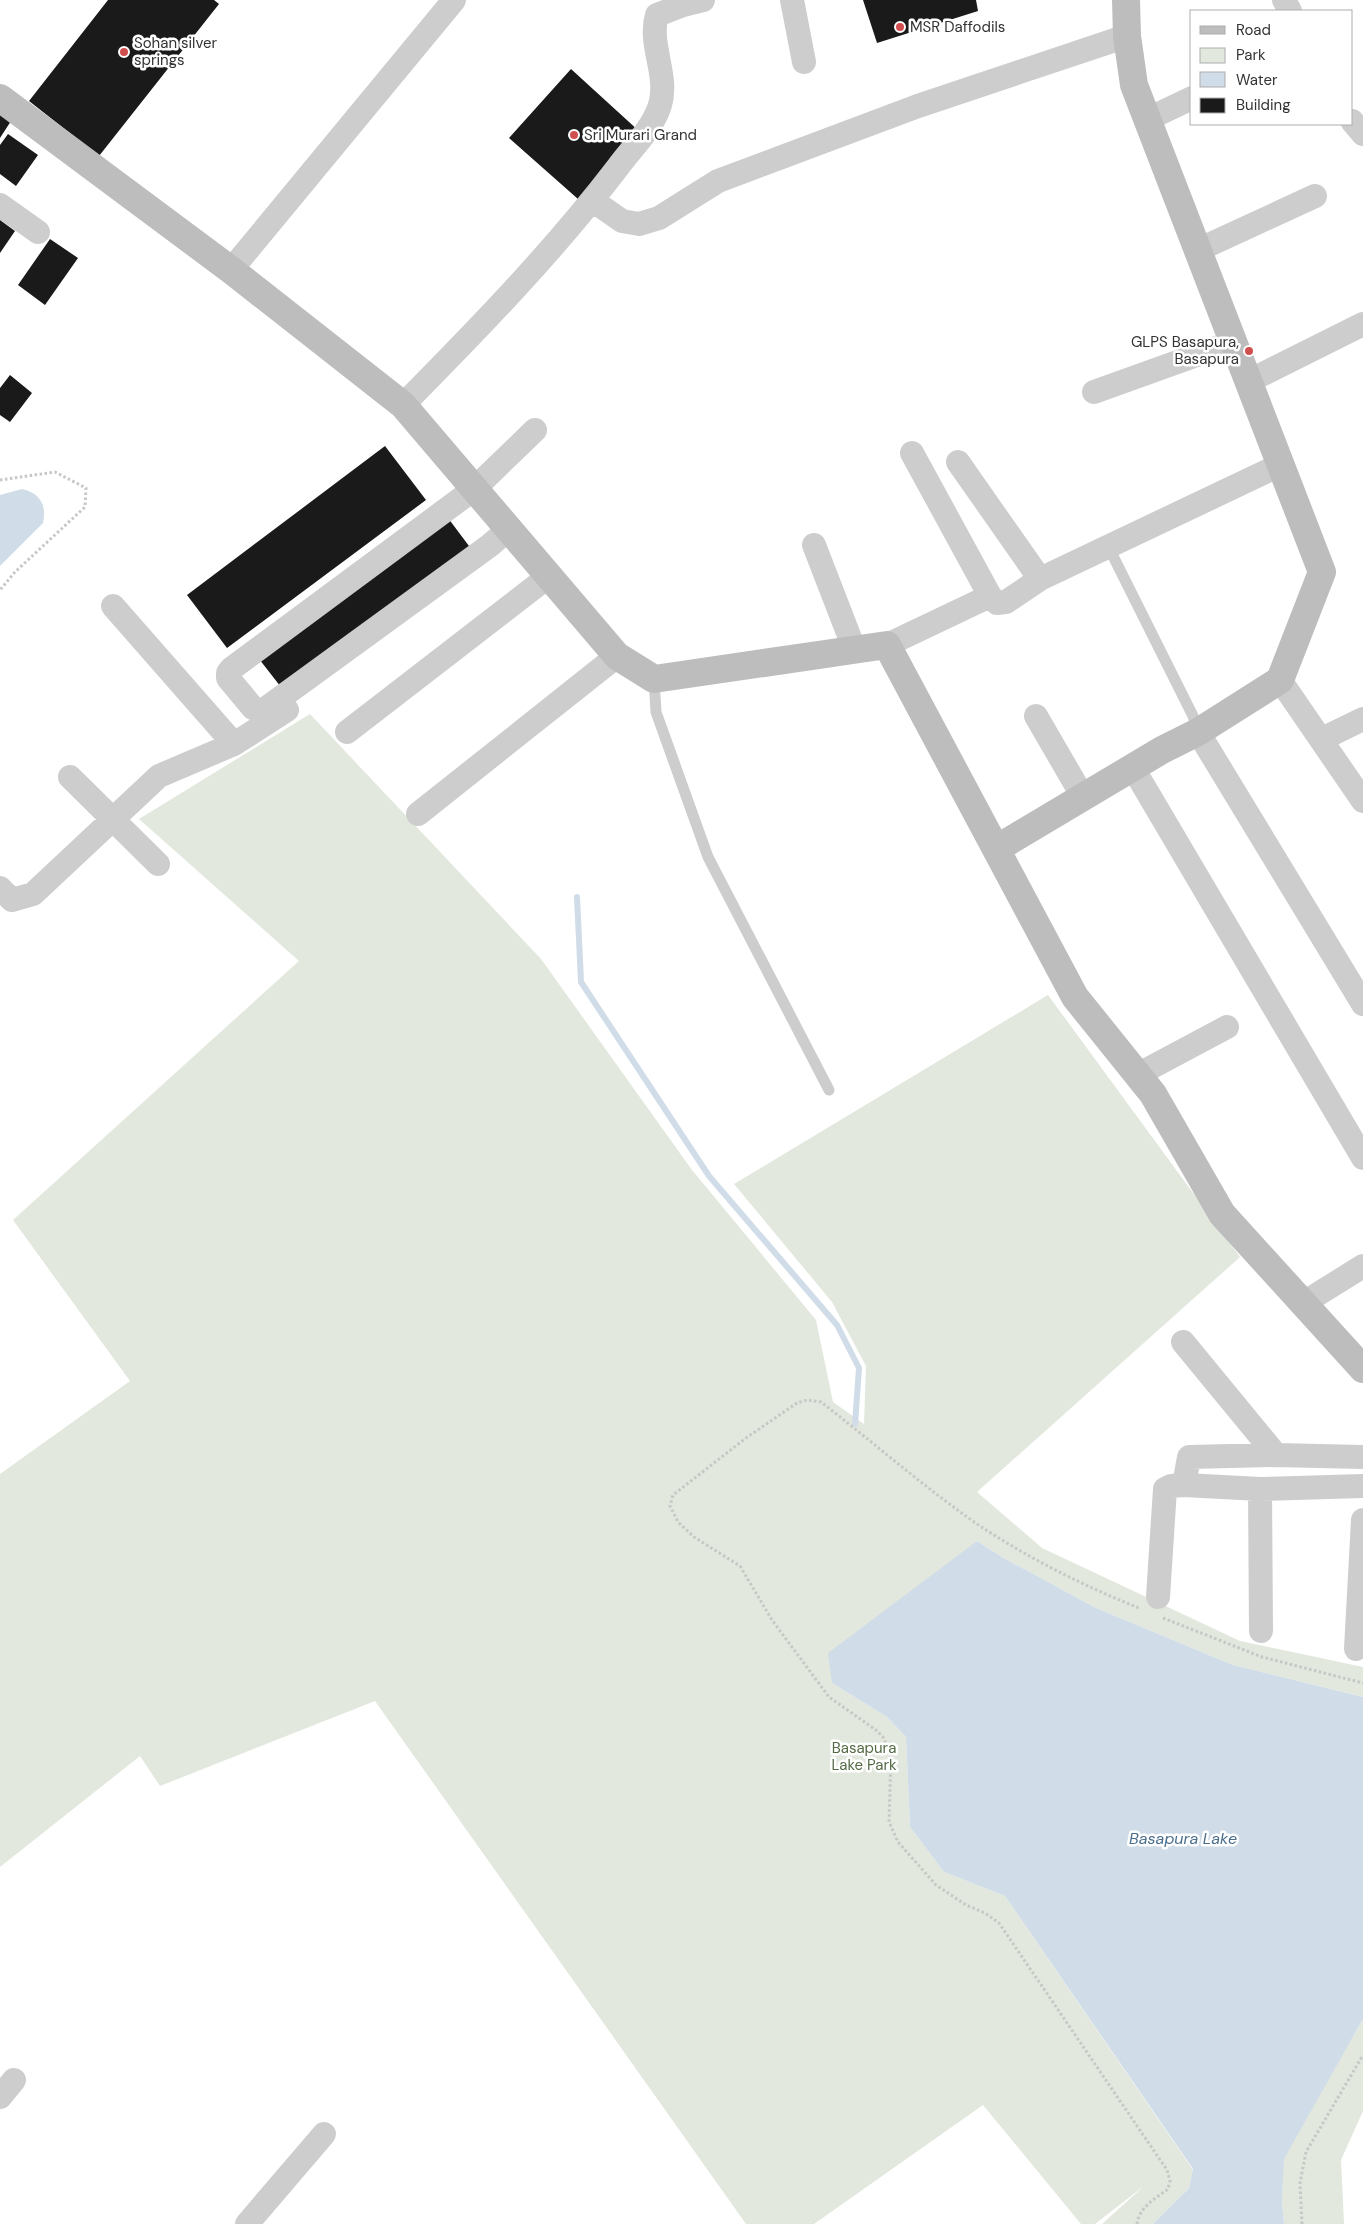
<svg xmlns="http://www.w3.org/2000/svg" width="1363" height="2224" font-family="'DM Sans',sans-serif">
<style>
.green{fill:#e2e8dd}
.water{fill:#d0dde8}
.lines{fill:none;stroke-linecap:round;stroke-linejoin:round}
.stream{stroke:#d0dde8;stroke-width:6}
.building{fill:#1a1a1a}
.path{stroke:#c7c7c7;stroke-width:3;stroke-dasharray:2.5 2.5;stroke-linecap:butt}
.lane{stroke:#cdcdcd;stroke-width:11}
.street{stroke:#cdcdcd;stroke-width:24}
.secondary{stroke:#bdbdbd;stroke-width:28}
.poi-dot{fill:#d14e4f;stroke:#fff;stroke-width:2}
.labels{text-anchor:middle;dominant-baseline:central;stroke-width:5;stroke-linejoin:round;paint-order:stroke}
.poi-label{font-size:15px;fill:#333;stroke:#fff;text-anchor:start}
.park-label{font-size:15px;fill:#546a45;stroke:#fff}
.water-label{font-size:16px;font-style:italic;fill:#4a6e8c;stroke:#fff}
</style>
<rect width="100%" height="100%" fill="#fff"/>
<!-- green -->
<path class="green" d="M310 714 541 959 692 1170 816 1320 833 1402 864 1424 866 1366 832 1302 734 1184 1048 995 1240 1257 977 1492 1042 1548 1240 1641 1363 1667V1697L1233 1665 1096 1608 1002 1557 977 1541 832 1683 887 1717 906 1737 910 1827 944 1872 1005 1896 1193 2170 1189 2188 1153 2224H1102L1144 2186 1095 2224H1081L983 2105 814 2224H746L375 1701 160 1786 140 1756 0 1867V1474L130 1381 13 1220 299 961 139 819Z
M1363 2019V2111L1341 2160 1344 2224H1284L1282 2201 1283 2159Z"/>
<!-- water -->
<path class="water" d="M22 489C40 493 47 505 43 523L0 566V495Z
M977 1541 1002 1557 1096 1608 1233 1665 1363 1697V2019L1284 2159 1282 2201 1284 2224H1153L1189 2188 1193 2169 1005 1896 944 1872 910 1827 906 1737 887 1717 832 1683 828 1653Z"/>
<g class="lines">
<!-- stream -->
<path class="stream" d="M577 897 581 982 709 1176 837 1325 859 1368 855 1424"/>
</g>
<!-- building -->
<path class="building" d="M108 0H214L219 4 99 156 29 101Z
M863 0H976L978 11 877 43Z
M571 69 640 132 578 199 509 138Z
M0 113 11 121 0 138Z
M8 134 38 155 16 186 0 174V145Z
M0 220 15 231 0 253Z
M50 239 78 258 45 305 18 285Z
M10 375 32 393 10 422 0 415V388Z
M385 446 426 500 227 648 187 595Z
M445 514 472 550 284 691 256 655Z"/>
<g class="lines">
<!-- path -->
<path class="path" d="M0 480 55 472 86 488 85 507 15 572 0 590
M1163 1618 1262 1657 1363 1683
M1137 2224C1139 2207 1156 2198 1168 2189L1170 2181 1167 2170 999 1923 985 1913 966 1905 936 1885 898 1842 889 1822 891 1755 883 1737 876 1730 829 1697 772 1620 740 1566 694 1537 678 1522 670 1506 673 1495 746 1438 797 1403 807 1400 821 1402C874 1443 925 1488 980 1526 1030 1559 1084 1586 1139 1608
M1302 2224 1300 2183 1306 2152 1363 2055"/>
<!-- lane -->
<path class="lane" d="M1108 546 1193 716 1198 732
M654 679 656 712 708 857 829 1090"/>
<!-- street -->
<path class="street" d="M792 0 804 62
M1284 0 1290 11
M1148 119 1192 98
M1352 121 1363 134
M592 200 622 221 639 224 659 218 718 181 918 106 1127 36
M0 205 38 232
M1198 250 1315 196
M231 270 454 0
M1249 381 1363 324
M1094 392 1233 342
M403 405C478 329 553 252 618 167 632 148 653 128 660 105 669 75 648 44 657 15L683 5 703 0
M912 453 990 596 997 603 1006 602 1040 579 1280 465
M958 462 1040 579
M509 529 489 546 261 712 253 708 228 678V673L231 669 474 489 535 430
M814 545 855 651
M113 606 234 744
M887 645 990 596
M1280 680 1363 801
M1036 716 1083 797
M347 732 549 576
M1198 732 1363 1004
M1322 739 1363 719
M1133 768 1363 1158
M70 777 158 864
M418 814 617 656
M0 888 12 900 33 894 159 776 234 744 287 710
M1137 1075 1227 1027
M1302 1304 1363 1266
M1183 1342 1276 1455
M1363 1457 1276 1455 1189 1457 1184 1485 1260 1489 1363 1486
M1260 1489 1261 1631
M1158 1597 1165 1489 1171 1486 1184 1485
M1356 1649 1363 1520
M0 2097 14 2080
M247 2224 324 2134"/>
<!-- secondary -->
<path class="secondary" d="M0 98 231 270 403 405 617 656 654 679 887 645 1075 997 1153 1094 1222 1214 1363 1369
M996 849 1162 750 1198 732 1280 680 1322 572 1134 85 1127 36 1126 0"/>
</g>
<!-- markers -->
<g class="poi-dot">
<circle cx="900" cy="27" r="5"/>
<circle cx="124" cy="52" r="5"/>
<circle cx="574" cy="135" r="5"/>
<circle cx="1249" cy="351" r="5"/>
</g>
<g class="labels">
<!-- poi labels -->
<g class="poi-label">
<text x="910" y="27">MSR Daffodils</text>
<text x="134" y="43">Sohan silver<tspan x="134" dy="17">springs</tspan></text>
<text x="584" y="135">Sri Murari Grand</text>
<text x="1239" y="342" text-anchor="end">GLPS Basapura,<tspan x="1239" dy="17">Basapura</tspan></text>
</g>
<!-- park labels -->
<g class="park-label">
<text x="864" y="1748">Basapura<tspan x="864" dy="17">Lake Park</tspan></text>
</g>
<!-- water labels -->
<g class="water-label">
<text x="1183" y="1838">Basapura Lake</text>
</g>
</g>
<!-- legend -->
<rect x="1190" y="10" width="162" height="115" fill="#ffffff" stroke="#adadad"/>
<rect x="1200" y="26" width="25" height="8" fill="#bdbdbd" stroke="#adadad"/>
<text x="1236" y="35" font-size="15" fill="#333333">Road</text>
<rect x="1200" y="48" width="25" height="15" fill="#e2e8dd" stroke="#adadad"/>
<text x="1236" y="60" font-size="15" fill="#333333">Park</text>
<rect x="1200" y="72" width="25" height="15" fill="#d0dde8" stroke="#adadad"/>
<text x="1236" y="85" font-size="15" fill="#333333">Water</text>
<rect x="1200" y="98" width="25" height="15" fill="#1a1a1a" stroke="#adadad"/>
<text x="1236" y="110" font-size="15" fill="#333333">Building</text>
</svg>
